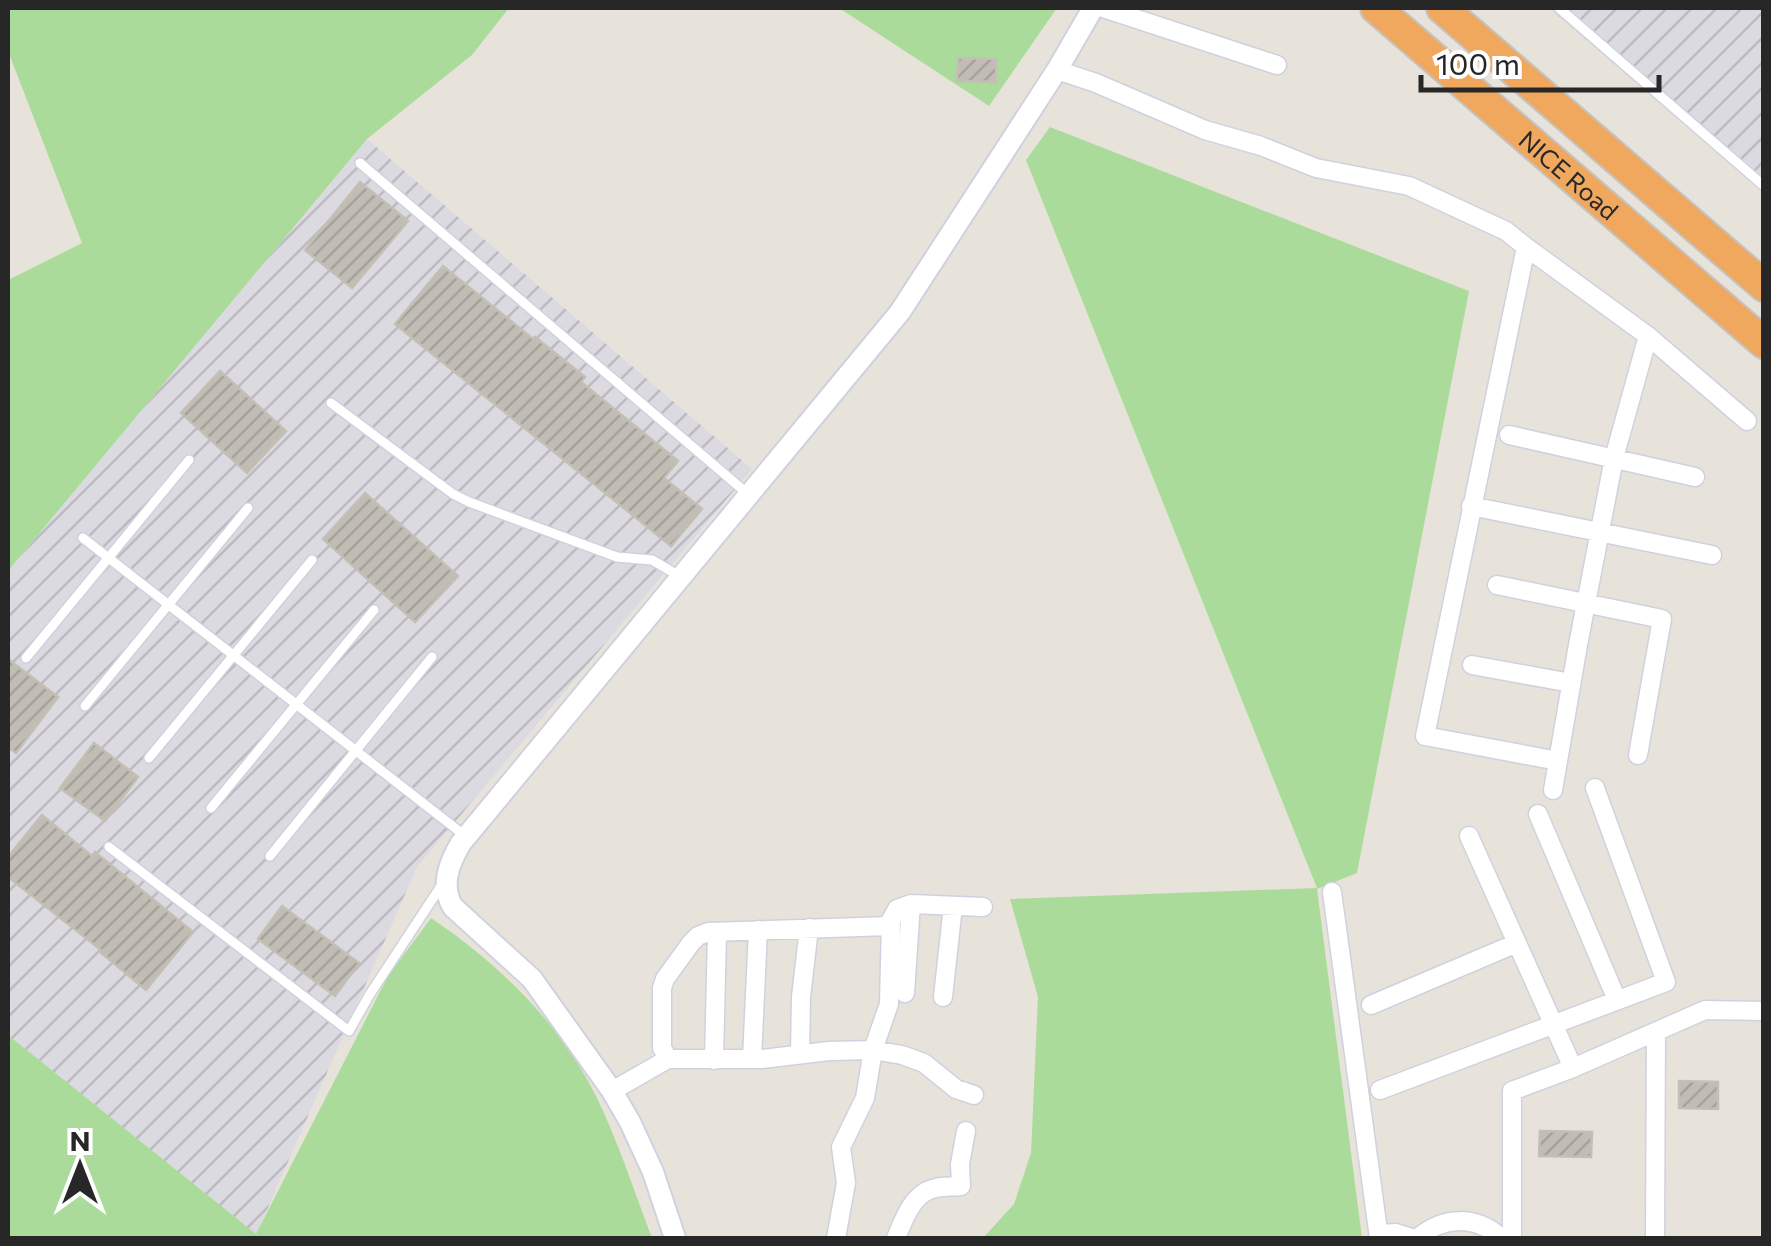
<svg xmlns="http://www.w3.org/2000/svg" width="1771" height="1246" font-family="Commissioner,sans-serif">
<style>
.industrial{fill:url(#industrial-furrows)}
.grass{fill:#abdb9a}
.building{fill:url(#building-hatch);stroke:#c3bfb4;stroke-width:2.5}
.lines{fill:none;stroke-linecap:round;stroke-linejoin:round}
.service-casing{stroke:#cfd1df;stroke-width:12}
.minor-casing{stroke:#cfd1df;stroke-width:21}
.tertiary-casing{stroke:#cfd1df;stroke-width:24}
.motorway-casing{stroke:#c3c3c3;stroke-width:34}
.service{stroke:#fff;stroke-width:9}
.minor{stroke:#fff;stroke-width:18}
.tertiary{stroke:#fff;stroke-width:20}
.motorway{stroke:#efa85e;stroke-width:30}
.labels{text-anchor:middle;dominant-baseline:central;stroke-width:8;stroke-linejoin:round;paint-order:stroke}
.street-label{font-size:25px;fill:#272727;stroke:#fff}
</style>
<defs>
<pattern id="industrial-furrows" width="10" height="10" patternUnits="userSpaceOnUse" patternTransform="scale(2.5)"><rect width="10" height="10" fill="#dcdae1"/><path d="M-1 1l2-2M0 10L10 0M9 11l2-2" fill="none" stroke="#bdbbc1"/></pattern>
<pattern id="building-hatch" width="6" height="6" patternUnits="userSpaceOnUse" patternTransform="scale(2.5)"><rect width="6" height="6" fill="#c1bdb5"/><path d="M-1 1l2-2M0 6l6-6M5 7l2-2" fill="none" stroke="#a6a29c"/></pattern>
</defs>
<rect width="100%" height="100%" fill="#e8e3da"/>
<!-- industrial -->
<path class="industrial" d="M1549 8H1763V192Z
M367 139 752 469 417 867 256 1235 8 1035V571Z"/>
<!-- grass -->
<path class="grass" d="M8 8H509L472 55 367 139 8 571V280L82 243 8 51Z
M839 8H1057L989 106Z
M1050 127 1469 291 1357 873 1317 889 1362 1238H983L1014 1204 1031 1153 1038 997 1010 899 1317 888 1026 160Z
M431 918C499 964 559 1022 596 1096 618 1141 634 1191 652 1238H8V1035L256 1234 388 976Z"/>
<!-- building -->
<path class="building" d="M958 58 996 59V82L957 81Z
M360 182 408 221 352 288 305 250Z
M443 266 533 339 535 337 585 377 581 382 678 461 664 478 702 509 671 546 395 324Z
M220 371 286 431 247 473 181 413Z
M365 493 458 576 415 622 323 539Z
M8 659 58 697 16 753 8 747Z
M94 743 138 777 105 821 60 788Z
M42 815 92 856 95 852 193 932 146 990 100 952 101 950 8 877V857Z
M282 906 359 963 335 996 258 939Z
M1679 1081 1718 1082V1109L1679 1108Z
M1540 1131 1592 1132 1591 1157 1539 1156Z"/>
<g class="lines">
<defs>
<path id="service" d="M1559 8 1764 186
M360 163 749 495
M331 403 453 494 469 502 617 557 652 560 681 577
M83 538 464 835
M26 658 189 460
M85 706 248 508
M149 758 312 560
M211 808 374 610
M109 847 349 1031 370 994 443 883
M270 856 432 657"/>
<path id="minor" d="M1103 8 1277 65
M1057 70 1096 83 1205 130 1261 146 1316 168 1409 186 1506 231 1526 247 1425 736 1558 761
M1526 247 1648 336 1747 421
M1509 435 1695 477
M1471 506 1712 555
M1497 585 1662 619 1638 755
M1472 665 1571 683
M1553 790 1578 645 1614 458 1648 336
M1538 814 1617 1000
M1469 836 1573 1068
M1332 892 1379 1238
M905 993 911 904
M943 997 953 906
M1371 1005 1517 943
M800 1054 801 997 809 928
M668 1059 662 1048V988L665 979 691 943 698 936 708 932 890 926
M752 1059 758 930
M714 1060 717 932
M1380 1090 1666 982 1595 788
M612 1091 668 1059H762L829 1051 873 1050 902 1055 924 1063 956 1089 974 1095
M1379 1234 1396 1233 1412 1238
M836 1238 846 1183 841 1147 865 1098 873 1050 889 1004 891 920 897 909 911 904 983 907
M896 1238C904 1219 913 1192 936 1188 944 1186 953 1187 961 1186L960 1164 966 1131
M1418 1238C1443 1216 1476 1215 1501 1238
M1512 1238V1091L1573 1068 1705 1010 1764 1011
M1655 1238 1656 1032"/>
<path id="tertiary" d="M675 1238 653 1172 630 1122 612 1091 532 979 453 907C440 886 449 863 461 843L900 312 1057 70 1093 8"/>
<g id="motorway">
<path id="s1" d="M1376 8 1764 343"/>
<path d="M1442 8 1764 286"/>
</g>
</defs>
<!-- service casing -->
<use href="#service" class="service-casing"/>
<!-- minor casing -->
<use href="#minor" class="minor-casing"/>
<!-- tertiary casing -->
<use href="#tertiary" class="tertiary-casing"/>
<!-- motorway casing -->
<use href="#motorway" class="motorway-casing"/>
<!-- service -->
<use href="#service" class="service"/>
<!-- minor -->
<use href="#minor" class="minor"/>
<!-- tertiary -->
<use href="#tertiary" class="tertiary"/>
<!-- motorway -->
<use href="#motorway" class="motorway"/>
</g>
<g class="labels">
<!-- street labels -->
<g class="street-label">
<text stroke="none"><textPath href="#s1" startOffset="255">NICE Road</textPath></text>
</g>
</g>
<!-- border -->
<rect width="1771" height="1246" fill="none" stroke="#272727" stroke-width="20"/>
<!-- north arrow -->
<g transform="translate(80 1166)" stroke="#ffffff" stroke-width="8" paint-order="stroke">
<path d="M0-8L18 38L0 25L-18 38Z" fill="#272727"/>
<text y="-15" font-size="28" font-weight="bold" text-anchor="middle" fill="#272727">N</text>
</g>
<!-- scale -->
<path d="M1421 75v15h238v-15" fill="none" stroke="#272727" stroke-width="5"/>
<text x="1436" y="75" font-size="30" fill="#272727" stroke="#ffffff" stroke-width="8" paint-order="stroke">100 m</text>
</svg>
